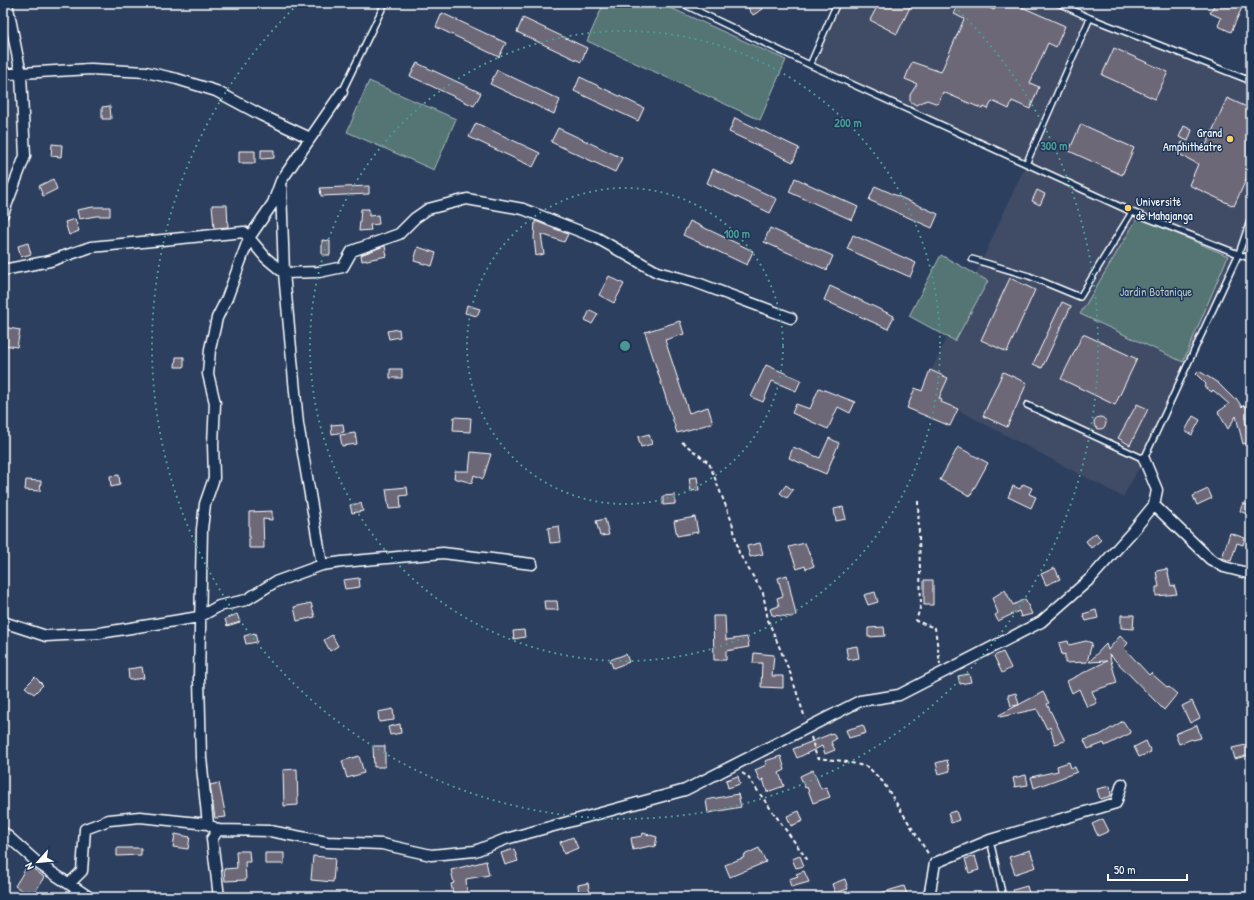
<svg xmlns="http://www.w3.org/2000/svg" width="1254" height="900" font-family="'Patrick Hand',sans-serif">
<style>
.built{fill:#404b66}
.green{fill:#557574;stroke:#aababa}
.building{fill:#6c6778;stroke:#fff}
.lines{fill:none;stroke-linecap:round;stroke-linejoin:round}
.lane-casing{stroke:#fff;stroke-width:8}
.street-casing{stroke:#fff;stroke-width:13}
.path{stroke:#fff;stroke-width:2;stroke-dasharray:4 3;stroke-linecap:butt}
.lane{stroke:#1d3557;stroke-width:5}
.street{stroke:#1d3557;stroke-width:10}
.ring{fill:none;stroke:#4b9892;stroke-width:2;stroke-dasharray:2 4}
.poi-dot{fill:#ffd166;stroke:#1d3557;stroke-width:1.5}
.labels{text-anchor:middle;dominant-baseline:central;stroke-width:3;stroke-linejoin:round;paint-order:stroke}
.poi-label{font-size:12px;fill:#fff;stroke:#1d3557;text-anchor:end}
.park-label{font-size:12px;fill:#b2c1c0;stroke:#1d3557}
.centre{fill:#4b9892;stroke:#1d3557;stroke-width:2}
.ring-label{font-size:12px;text-anchor:middle;font-weight:bold;fill:#4b9892;stroke:#1d3557;stroke-width:3;stroke-linejoin:round;paint-order:stroke}
</style>
<rect width="100%" height="100%" fill="#2d3f5e"/>
<filter id="ink" filterUnits="userSpaceOnUse"><feTurbulence type="fractalNoise" baseFrequency=".025" numOctaves="2"/><feDisplacementMap in="SourceGraphic" scale="8" xChannelSelector="R" yChannelSelector="G"/><feConvolveMatrix kernelMatrix="1 2 1 2 8 2 1 2 1" color-interpolation-filters="sRGB"/></filter>
<g filter="url(#ink)">
<!-- built -->
<path class="built" d="M837 3H1058L1251 81V259L1239 254 1144 459 1123 497 922 391 1027 162 810 65Z"/>
<!-- green -->
<path class="green" d="M604 3H660L786 60 760 120 587 41Z
M369 81 456 119 434 170 347 132Z
M1138 217 1228 256 1183 362 1080 314Z
M941 255 988 281 955 341 909 316Z"/>
<!-- building -->
<path class="building" d="M755 3H759L763 9 753 15 748 8Z
M879 3H912L897 34 870 20Z
M959 3H979L994 10 997 3H1023L1022 7 1065 26 1056 47 1048 43 1030 83 1039 87 1030 109 1012 101 1009 109 992 101 988 109 984 107 983 109 943 92 938 104 927 100 916 105 910 101V95L917 84 905 79 912 62 941 72 964 19 954 14Z
M1215 3H1244L1231 32 1218 26 1221 18 1210 13Z
M442 13 506 43 499 57 436 27Z
M523 18 587 48 581 62 517 32Z
M1114 48 1168 72 1155 99 1102 75Z
M417 63 481 93 474 106 410 76Z
M497 70 560 100 554 114 490 84Z
M580 77 644 108 638 121 574 91Z
M1227 98 1251 109V169L1234 206 1189 185 1198 164 1177 153 1182 142 1203 152Z
M110 106 111 119H102V107Z
M735 118 799 148 793 162 729 132Z
M476 123 540 153 533 167 469 137Z
M1081 124 1134 148 1122 175 1069 151Z
M1184 126 1192 130 1188 141 1179 137Z
M558 128 622 158 615 172 551 142Z
M52 144 62 145 61 157 51 156Z
M261 150H274V158L261 159Z
M239 151H255V163H239Z
M713 169 777 199 770 213 707 183Z
M795 178 858 207 852 220 789 192Z
M53 179 57 189 43 196 39 186Z
M369 186V194L321 196 320 188Z
M875 186 938 214 932 228 869 200Z
M1037 190 1045 194 1040 205 1032 201Z
M212 205H227L228 227 214 228Z
M93 207H110V216H96L79 219 77 210Z
M361 209H369V216L378 215 379 224 370 225 371 230 359 231Z
M75 219 79 231 69 235 65 222Z
M535 221 568 234 564 242 541 234 544 254 536 256 534 238Z
M690 221 753 251 747 265 683 235Z
M770 228 833 256 827 270 764 242Z
M853 235 916 263 910 277 847 249Z
M322 240 330 241V255H322Z
M28 243 31 254 21 257 18 246Z
M384 246H385L387 256 362 261 361 255Z
M418 247 436 253 432 266 414 261Z
M609 276 624 284 614 303 599 295Z
M1010 278 1035 290 1007 352 981 340Z
M830 286 894 316 888 329 824 300Z
M1062 302 1071 306 1042 368 1033 364Z
M467 305 480 309 477 316 465 313Z
M590 310 598 314 592 324 585 320Z
M680 321 684 334 665 340 689 413 708 407 713 423 677 433 645 332Z
M3 327 20 330 17 347 3 345Z
M399 329 400 337 389 339 387 331Z
M1083 334 1137 359 1115 405 1061 379Z
M176 357H184V367H175Z
M766 365 801 380 796 391 772 381 763 402 751 397Z
M390 369H402V378H390Z
M930 370 948 378 939 398 942 400 941 402 958 409 950 426 907 408 915 388 922 391Z
M1199 371 1218 383 1234 399 1236 398 1242 407 1244 405 1251 413 1245 420 1251 442 1243 444 1236 416 1228 429 1218 412 1229 404 1213 390 1212 392 1204 387 1206 384 1196 374Z
M1003 372 1027 383 1007 427 983 416Z
M819 388 855 402 850 413 838 407 828 429 792 413 796 404 810 409Z
M1137 404 1148 409 1130 445 1118 438Z
M1193 416 1200 420 1192 435 1185 431Z
M1094 423a6 6 0 1 1 12 0a6 6 0 1 1-12 0Z
M454 417 471 418 470 432 453 431Z
M343 424 344 432 332 434 331 425Z
M355 433 357 444 342 446 340 435Z
M649 434 652 444 641 447 638 437Z
M829 438 839 443 826 474 789 458 793 447 820 458Z
M958 447 988 463 970 496 940 480Z
M471 452 491 454 483 479 474 475 472 483 454 478 455 471H469Z
M119 475 120 485 111 487 110 476Z
M697 477 699 490 691 491 689 478Z
M26 480 41 481 40 491 25 490Z
M1023 484 1032 488 1029 494 1036 497 1031 508 1008 497 1013 486 1020 489Z
M786 485 793 490 787 498 780 493Z
M407 487 408 495 400 496 401 508 389 509 386 489Z
M1208 489 1212 498 1197 505 1193 496Z
M675 495V504L663 505V496Z
M361 503 363 511 352 513 350 505Z
M1243 503 1251 507V516L1240 511Z
M843 507 846 519 836 521 834 509Z
M272 511V520L263 519 264 548H249V512Z
M695 517 698 532 677 536 674 521Z
M605 519 609 535 600 536 596 521Z
M559 526 561 542 550 543 548 528Z
M1096 533 1101 540 1091 548 1086 541Z
M1230 533 1245 538 1243 545 1237 543 1231 561 1222 558Z
M760 543 763 554 750 557 747 546Z
M805 543 814 566 806 569 805 566 797 569 789 547Z
M1055 568 1060 579 1046 585 1041 574Z
M1167 569 1171 586 1174 585 1177 594 1156 596V587H1159L1156 571Z
M787 575 796 615 791 617 772 615 770 609 779 606 777 598 783 596 778 578Z
M359 578 360 587 345 589 343 580Z
M924 580H933V605H924Z
M1005 590 1013 605 1025 599 1032 614 1021 617 1019 611 998 621 995 615 998 613 992 598Z
M875 592 878 602 868 605 864 595Z
M544 601H557L558 610H545Z
M311 603 315 617 297 621 294 607Z
M1096 610 1098 618 1086 621 1083 614Z
M237 614 240 622 227 626 225 619Z
M1121 615H1134L1133 629 1121 628Z
M713 616H725L726 640 747 637 749 647 726 651V660H714Z
M884 627 885 636 868 637V628Z
M524 630 525 637 514 639 513 631Z
M255 633 257 642 246 644 244 636Z
M332 635 338 646 330 651 324 640Z
M1120 636 1128 643 1124 648 1149 675 1151 673 1168 688 1169 687 1177 694 1164 710 1109 654 1117 683 1092 691 1097 703 1087 707 1079 689 1072 693 1067 681 1107 661 1089 662 1106 644 1108 650Z
M1068 641 1069 645 1086 641 1092 643 1087 662 1065 663V654L1062 655 1059 643Z
M857 646 859 658 848 660 846 648Z
M1003 652 1011 668 1002 673 994 656Z
M754 653 774 655 772 676H783V688L761 687 762 663H753Z
M626 654 629 662 613 668 610 660Z
M142 667 144 678 129 680 128 669Z
M969 674 971 682 960 684 958 676Z
M35 677 43 685 34 694 25 687Z
M1043 692 1049 703 1047 704 1065 741 1055 744 1050 727 1047 729 1037 709 1000 717 999 715Z
M1016 693 1019 705 1011 706 1008 695Z
M1192 701 1200 718 1190 723 1182 706Z
M393 709 394 720 379 722 378 712Z
M1123 721 1131 733 1105 746 1104 743 1088 749 1084 740 1100 735Z
M400 724 401 733 390 735 388 727Z
M863 725 866 733 849 738 846 730Z
M1197 725 1201 738 1193 740 1192 739 1179 744 1175 734Z
M833 733 836 739 831 742 835 750 825 754 822 746 797 758 793 749Z
M1146 741 1151 752 1139 757 1134 747Z
M1246 745 1249 755 1235 759 1232 748Z
M373 746H385V767H374Z
M359 756 364 773 347 778 342 761Z
M781 756 785 770 779 773 784 786 767 792 763 779 760 781 755 770 766 765 765 761Z
M947 760 950 771 939 774 936 763Z
M1069 762 1071 768 1075 767 1077 772 1034 788 1031 777 1058 771 1057 766Z
M297 769 298 805 284 806 283 770Z
M813 770 821 789 826 787 830 797 813 803 807 787 805 788 800 776Z
M1026 775 1028 785 1015 787 1013 778Z
M738 776 740 784 728 788 726 780Z
M219 783 226 817 215 818 210 785Z
M1110 786 1111 796 1100 799 1097 789Z
M738 794 741 807 708 813 706 800Z
M799 811 803 821 791 826 787 816Z
M956 811 959 820 951 823 948 813Z
M1103 819 1109 831 1098 836 1092 824Z
M643 833 657 837 655 847 650 846 633 850 631 838 642 836Z
M175 834 190 837 188 849 173 847Z
M573 837 578 848 564 854 560 842Z
M117 848H141V855L117 856Z
M759 848 766 862 730 877 725 865 745 857 744 855Z
M514 849 518 861 505 865 501 853Z
M1030 850 1036 867 1015 874 1009 857Z
M236 851H249L250 862H245L246 880 225 881 224 869 237 868Z
M265 853H284V864H265Z
M313 856 335 858 333 882 311 880Z
M800 856 804 866 796 868 792 859Z
M975 856 979 870 969 873 965 859Z
M486 861 489 875 466 879 467 892 453 894 451 884 454 883 451 870Z
M28 865 44 877 34 894 28 890 26 893 15 886Z
M804 871 809 882 791 887 789 879 798 876 796 874Z
M845 879 848 889 835 893 832 884Z
M588 883 590 894 579 895 578 885Z
M904 886 908 897H874V895Z
M1027 886 1030 897H1015L1013 890Z"/>
<g class="lines">
<defs>
<path id="lane" d="M681 3 810 65 1132 212 1251 259
M1058 3 1090 18 1251 81
M810 65 837 3
M342 92 385 3
M1027 162 1090 18
M972 259 1029 276 1080 297 1132 212
M1027 405 1144 459 1239 253 1251 218
M990 840 1003 897"/>
<path id="street" d="M3 74 91 69 146 72 177 79 216 91 261 115 310 138
M281 188 284 273 298 424 322 565
M3 214 25 156 21 74 7 3
M3 270 50 261 91 247 244 232 266 258 284 273 319 272 343 267 352 251 399 234 415 218 428 209 467 199 523 209 597 238 657 272 695 282 791 318
M1144 459 1157 490 1154 505 1210 559 1224 567 1251 574
M3 622 46 636 100 633 199 617 219 606 246 600 275 582 322 565 342 562 443 553 532 564
M218 830 270 831 327 842 382 844 431 855 475 851 506 839 685 790 860 701 899 695 1041 622 1091 578 1132 532 1154 505
M3 832 39 864 89 897
M69 884 82 871 85 829 109 820 140 817 208 824
M219 897 212 839 218 830 208 824 201 758 199 679 202 529 205 504 214 478 213 444 215 403 208 374 210 349 217 318 227 298 249 238 273 203 281 181 342 92
M929 897 935 863 990 840 1116 803 1122 784"/>
</defs>
<!-- lane casing -->
<use href="#lane" class="lane-casing"/>
<!-- street casing -->
<use href="#street" class="street-casing"/>
<!-- path -->
<path class="path" d="M682 442 709 463 732 522 739 553 763 593 768 620 791 675 805 718
M918 501 921 605 916 621 935 628 940 664
M811 737 817 758 843 761 868 767 883 782 929 855
M742 773 747 776 809 862"/>
<!-- lane -->
<use href="#lane" class="lane"/>
<!-- street -->
<use href="#street" class="street"/>
</g>
</g>
<!-- distance rings -->
<g class="ring">
<circle cx="625" cy="346" r="158"/>
<circle cx="625" cy="346" r="315"/>
<path d="M954 6A473 473 0 1 1 296 6"/>
</g>
<!-- markers -->
<g class="poi-dot">
<circle cx="1230" cy="139" r="4"/>
<circle cx="1128" cy="208" r="4"/>
</g>
<g class="labels">
<!-- poi labels -->
<g class="poi-label">
<text x="1222" y="132">Grand<tspan x="1222" dy="14">Amphithéatre</tspan></text>
<text x="1136" y="201" text-anchor="start">Université<tspan x="1136" dy="14">de Mahajanga</tspan></text>
</g>
<!-- park labels -->
<g class="park-label">
<text x="1156" y="291">Jardin Botanique</text>
</g>
</g>
<circle cx="625" cy="346" r="6" class="centre"/>
<g class="ring-label">
<text x="848" y="127">200 m</text>
<text x="1054" y="150">300 m</text>
<text x="737" y="238">100 m</text>
</g>
<!-- margin -->
<rect width="1254" height="900" fill="none" stroke="#1d3557" stroke-width="16"/>
<rect x="8" y="8" width="1238" height="884" fill="none" stroke="#fff" stroke-width="1.5" filter="url(#ink)"/>
<!-- north arrow -->
<g transform="translate(38 862) rotate(243)" stroke="#1d3557" stroke-width="3" paint-order="stroke">
<path d="M0-3L7 15L0 10L-7 15Z" fill="#ffffff"/>
<text y="-6" font-size="11" font-weight="bold" text-anchor="middle" fill="#ffffff">N</text>
</g>
<!-- scale -->
<path d="M1108 874v6h79v-6" fill="none" stroke="#ffffff" stroke-width="2"/>
<text x="1114" y="874" font-size="12" fill="#ffffff" stroke="#1d3557" stroke-width="3" paint-order="stroke">50 m</text>
</svg>
